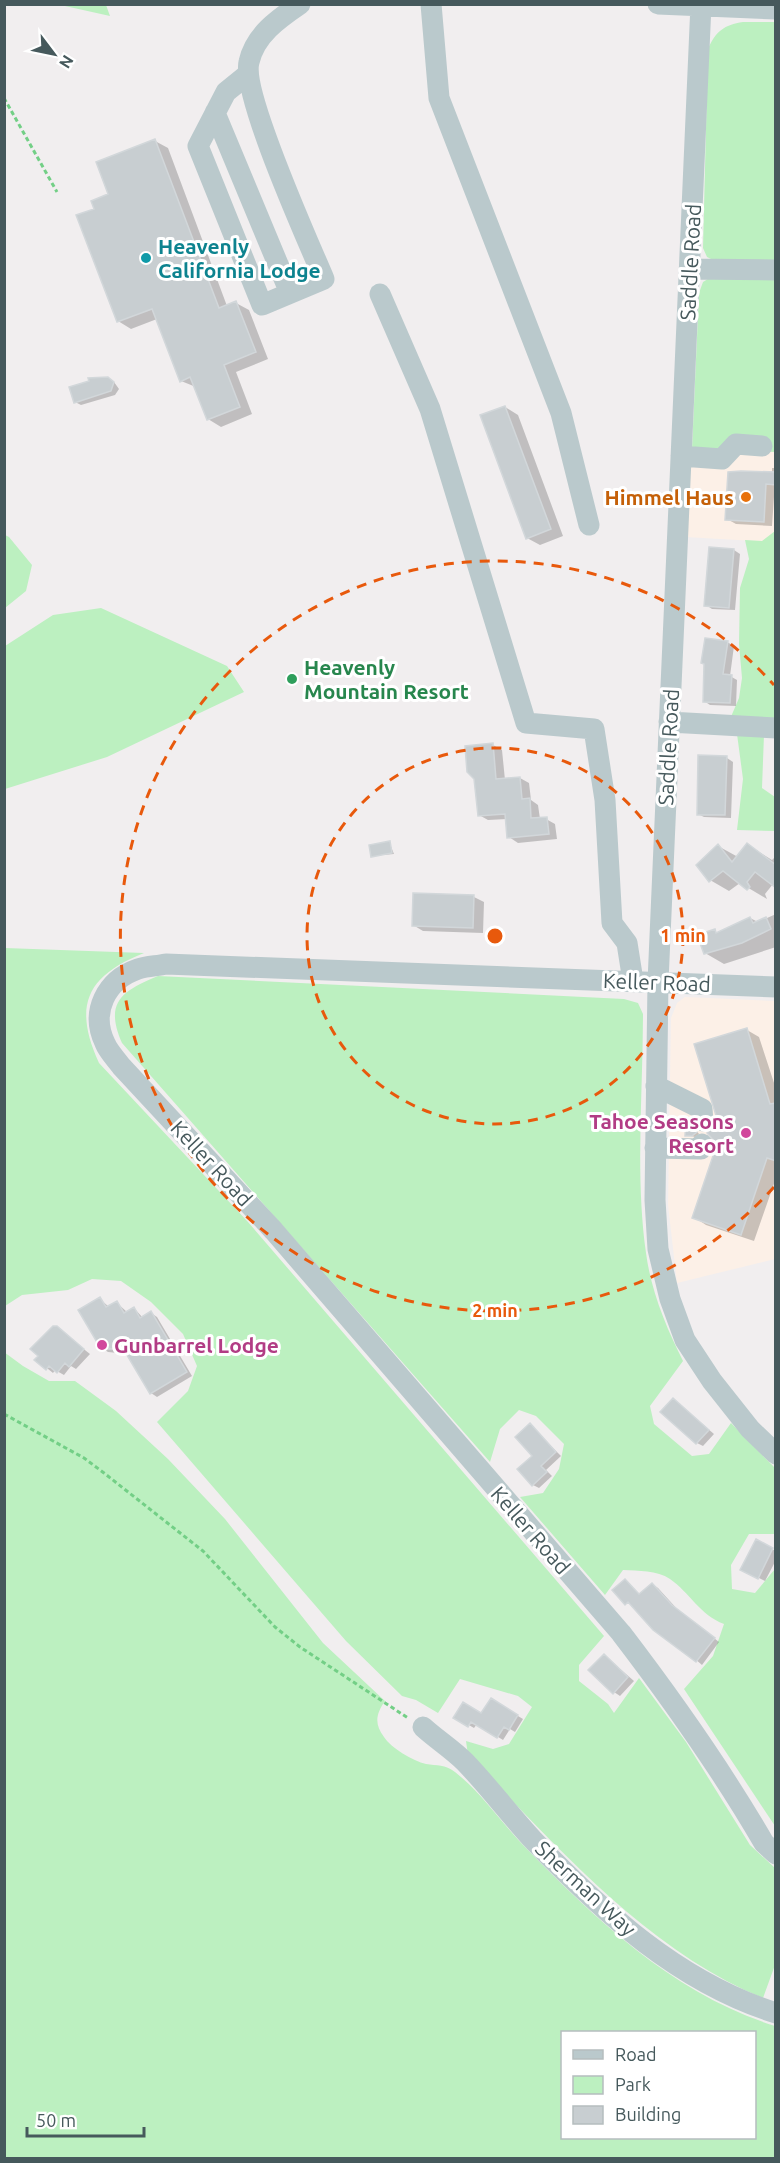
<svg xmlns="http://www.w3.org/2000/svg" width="780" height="2163" font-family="Ubuntu,sans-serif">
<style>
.commercial{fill:#fcf0e7}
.green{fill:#bcf0c0;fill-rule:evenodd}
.shadow{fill:#0003}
.building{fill:#c8ced1;stroke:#d2d7da;stroke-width:1.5}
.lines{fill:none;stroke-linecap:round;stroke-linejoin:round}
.path{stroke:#73cf86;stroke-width:3;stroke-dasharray:4.5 3;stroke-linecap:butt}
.minor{stroke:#bac9cc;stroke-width:21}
.ring{fill:none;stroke:#e8590c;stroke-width:3;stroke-dasharray:10 8}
.culture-dot{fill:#0f9aa8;stroke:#fff;stroke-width:2}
.food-dot{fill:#e8710a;stroke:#fff;stroke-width:2}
.leisure-dot{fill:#2e9e5b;stroke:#fff;stroke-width:2}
.hotel-dot{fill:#d1479c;stroke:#fff;stroke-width:2}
.labels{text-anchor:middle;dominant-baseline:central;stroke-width:6;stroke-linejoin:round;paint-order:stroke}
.culture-label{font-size:21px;font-weight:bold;fill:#0d838f;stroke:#fff;text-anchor:start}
.street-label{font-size:21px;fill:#46595c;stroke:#fff}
.food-label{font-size:21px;font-weight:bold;fill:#c56008;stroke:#fff;text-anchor:end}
.leisure-label{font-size:21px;font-weight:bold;fill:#27864d;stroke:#fff;text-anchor:start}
.hotel-label{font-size:21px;font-weight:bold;fill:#b23c85;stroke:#fff;text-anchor:end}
.centre{fill:#e8590c;stroke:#fff;stroke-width:3}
.ring-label{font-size:18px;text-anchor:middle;font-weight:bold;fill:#e8590c;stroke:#fff;stroke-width:6;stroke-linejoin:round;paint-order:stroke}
</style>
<rect width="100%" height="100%" fill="#f1eeef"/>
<!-- commercial -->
<path class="commercial" d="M692 449 775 452V542L685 537Z
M685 997 775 1001V1259L677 1283 668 1205 671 1018 677 1003Z"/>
<!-- green -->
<path class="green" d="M58 5H106L110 16 65 6Z
M743 22H775V262L715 261 707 257 703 248 708 49C716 31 724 25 743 22Z
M711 277 775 278V452L692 449 699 293 703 282Z
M775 531V722L730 719 739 698 742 678 739 644 740 588 749 559 745 540 762 541Z
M5 535 9 537 32 565 26 591 5 608Z
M101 608 227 666 244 692 107 757 5 789V646L53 615Z
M737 734 764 735 762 788 775 797V831L737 830 743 779Z
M5 948 144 953C86 976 73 1006 99 1063L248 1222 604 1636 579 1665V1681L608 1704 614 1713 639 1678 686 1742 750 1845 775 1868V1965L763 1998C646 1950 555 1844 468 1755L466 1741 493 1749 509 1744 532 1707 518 1696 460 1679 438 1713 416 1700 402 1696 346 1641 157 1422 188 1391 197 1366 183 1334 151 1302 121 1281 92 1279 68 1290 22 1295 5 1306Z
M158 976 624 999 638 1003 643 1014C643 1093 635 1175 646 1253 651 1291 666 1327 683 1361L650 1406 654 1424 692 1456 709 1454 731 1423 775 1468V1534H749L731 1565 732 1589 755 1593 775 1569V1826L684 1689 713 1656 724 1624C700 1615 690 1593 670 1579 657 1570 638 1571 623 1570L605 1595 520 1497 543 1493 559 1469 564 1444 536 1416 519 1410 500 1429 490 1462 122 1043C104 1002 122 991 158 976Z
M4 1352 23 1366 49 1381H75L116 1411 168 1459 225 1519 323 1643 385 1701C376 1714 374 1724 384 1737 391 1748 413 1761 426 1764 437 1766 445 1764 455 1772 483 1794 502 1824 527 1849 598 1922 676 1995 775 2026V2158H5ZM562 2032H754V2138H562Z"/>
<!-- shadow -->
<path class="shadow" d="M155 141 168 148 227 306 236 303 249 310 268 359 236 372 252 414 221 427 208 419 196 387 181 381 157 319 131 329 118 321 96 209Z
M90 382H114L119 389 115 395 81 405 75 402Z
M505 407 518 415 563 536 540 545 527 538Z
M772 468H776L772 526 736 524 727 519 772 473Z
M711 549 734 550 740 554 735 610 712 609 706 605Z
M727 642 734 646 730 676 737 680 736 706 710 705 704 701Z
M493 745 502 750 505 780 520 778 529 783 531 800 538 805 540 819H546L555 824 557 839 518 843 509 837 507 819 488 820 479 815Z
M727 758 733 762 731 818 704 817 698 814Z
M389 842 394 854 372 856Z
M748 845 772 860 776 856V886L773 884 765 894 767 899 740 883 729 891 710 880 718 846 738 857Z
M415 895 474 897 484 902 483 933 423 931 413 925Z
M776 914V947L724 964 705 953 714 931 718 933 750 918 758 922Z
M747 1030 759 1037 776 1089V1178L754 1241 706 1225 694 1217 719 1144 721 1124Z
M690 1122 699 1134 695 1137 687 1135Z
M100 1299 109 1307 117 1303 127 1312 134 1308 143 1318 151 1313 157 1317 192 1376 157 1397 151 1393 128 1354 108 1352 102 1348Z
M57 1328 90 1354 76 1369 71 1366 64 1375 55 1370 53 1373 37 1360Z
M679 1404 714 1434 703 1446 697 1443Z
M530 1425 561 1456 546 1470 552 1476 539 1488 533 1485 534 1456Z
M756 1542 776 1551V1560L765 1581 749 1573Z
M625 1581 640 1595 652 1584 658 1588 678 1610 719 1642 702 1665 633 1605 626 1603Z
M604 1655 634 1681 620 1696 614 1692Z
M491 1700 523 1719 515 1732 510 1729 503 1740 477 1724 474 1728 455 1717 481 1715Z"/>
<!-- building -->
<path class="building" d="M155 139 219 308 236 301 256 352 224 365 240 407 207 420 190 377 180 382 152 309 117 322 76 215 94 209 91 201 108 194 96 162Z
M108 377 114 382 111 391 74 403 69 387 89 381 88 378Z
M505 406 551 529 526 539 480 415Z
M741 471 776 472V485L766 484 764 522 725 520 728 472Z
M709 547 734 549 729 608 704 606Z
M705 638 728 641 723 674 732 675 730 703 703 702 704 664 701 663Z
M493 743 496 779 520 777 522 799 530 798 531 818 547 817 549 834 507 838 505 814 478 816 474 779 467 772 465 746Z
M698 755 727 756 725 815H697Z
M390 841 392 853 371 857 369 845Z
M747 843 776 865V888L755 872 747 882 750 887 747 890 723 871 709 882 696 865 718 844 732 862Z
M413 893 474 895 473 928 412 926Z
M750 917 753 923 766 917 771 929 742 943 704 954 697 935 715 929 716 933Z
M747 1028 770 1104 776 1103V1161L767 1158 741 1235 692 1218 717 1144 707 1133 715 1122H718L694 1044Z
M686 1120H690L697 1132 692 1136H685Z
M100 1297 106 1307 117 1301 124 1313 134 1307 140 1318 151 1311 187 1372 150 1394 124 1350 119 1353 117 1349H101L78 1310Z
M53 1326H57L84 1349 69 1367 65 1363 57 1373 49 1366 46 1370 34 1360 38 1356 30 1349Z
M673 1398 709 1430 696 1444 660 1412Z
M530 1423 556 1452 541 1466 547 1472 532 1486 517 1469 532 1456 515 1437Z
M756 1539 773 1548 758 1579 740 1570Z
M625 1579 639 1594 652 1583 672 1605 715 1638 696 1662 653 1630 628 1602 625 1605 612 1590Z
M604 1654 628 1677 613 1694 588 1670Z
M491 1698 518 1715 509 1730 504 1727 497 1738 471 1722 468 1727 453 1718 463 1702 481 1713Z"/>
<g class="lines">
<!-- path -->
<path class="path" d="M4 98 57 192
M4 1414 84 1458 104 1473 203 1551 275 1627 300 1647 408 1718"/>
<!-- minor -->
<path class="minor" d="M431 4 439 98 561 413 589 525
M658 4 776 9
M701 4 658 982 655 1200 658 1249 670 1299 685 1340 712 1381 750 1429 776 1454
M247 75 226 92 198 146 262 305 324 279C308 241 241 93 249 62 255 35 278 19 300 4
M215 113 290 293
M690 269 776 270
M380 294 430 409 526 723 594 729 605 800 612 923 627 943 633 981
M681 456 722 459 736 444 762 446
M669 722 776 728
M776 987 166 964C157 966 147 966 138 969 106 980 90 1012 105 1043 108 1051 116 1059 121 1066L274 1231 621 1633C673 1701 721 1769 764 1843L776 1854
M656 1086 702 1109 703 1121
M655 1148 701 1149 702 1144
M423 1727C436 1739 452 1749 465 1762 489 1787 510 1815 534 1841 604 1913 678 1982 776 2013"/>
</g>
<!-- distance rings -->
<g class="ring">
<circle cx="495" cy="936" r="188"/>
<path d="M774 1187A375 375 0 1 1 774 685"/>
</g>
<!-- markers -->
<circle class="culture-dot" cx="146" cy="258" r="6"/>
<circle class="food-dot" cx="746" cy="497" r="6"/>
<circle class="leisure-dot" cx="292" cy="679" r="6"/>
<g class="hotel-dot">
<circle cx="746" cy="1133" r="6"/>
<circle cx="102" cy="1345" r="6"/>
</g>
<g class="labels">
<!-- culture labels -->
<g class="culture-label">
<text x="158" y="246">Heavenly<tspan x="158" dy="24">California Lodge</tspan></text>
</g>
<!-- street labels -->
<g class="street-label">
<text transform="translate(690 262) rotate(-87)">Saddle Road</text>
<text transform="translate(668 747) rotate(-87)">Saddle Road</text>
<text transform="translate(657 982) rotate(2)">Keller Road</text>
<text transform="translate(212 1163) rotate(47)">Keller Road</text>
<text transform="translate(531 1530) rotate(49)">Keller Road</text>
<text transform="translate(586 1888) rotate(43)">Sherman Way</text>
</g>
<!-- food labels -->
<g class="food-label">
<text x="734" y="497">Himmel Haus</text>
</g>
<!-- leisure labels -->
<g class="leisure-label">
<text x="304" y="667">Heavenly<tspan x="304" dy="24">Mountain Resort</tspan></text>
</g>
<!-- hotel labels -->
<g class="hotel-label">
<text x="734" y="1121">Tahoe Seasons<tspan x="734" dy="24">Resort</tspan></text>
<text x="114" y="1345" text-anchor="start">Gunbarrel Lodge</text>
</g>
</g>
<circle cx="495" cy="936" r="9" class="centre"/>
<g class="ring-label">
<text x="683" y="942">1 min</text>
<text x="495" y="1317">2 min</text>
</g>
<!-- border -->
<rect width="780" height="2163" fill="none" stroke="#46595c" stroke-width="12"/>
<!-- legend -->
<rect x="561" y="2031" width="195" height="108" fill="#ffffff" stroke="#b5bdbe" stroke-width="1.5"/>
<rect x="573" y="2050" width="30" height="9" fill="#bac9cc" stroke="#b5bdbe" stroke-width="1.5"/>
<text x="615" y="2061" font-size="18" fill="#46595c">Road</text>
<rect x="573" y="2076" width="30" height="18" fill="#bcf0c0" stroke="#b5bdbe" stroke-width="1.5"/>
<text x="615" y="2091" font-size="18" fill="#46595c">Park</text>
<rect x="573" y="2106" width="30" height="18" fill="#c8ced1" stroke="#b5bdbe" stroke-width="1.5"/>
<text x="615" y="2121" font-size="18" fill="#46595c">Building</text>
<!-- north arrow -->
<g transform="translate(54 54) rotate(122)" stroke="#ffffff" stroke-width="4.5" paint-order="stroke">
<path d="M0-4.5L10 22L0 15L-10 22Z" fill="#46595c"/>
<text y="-9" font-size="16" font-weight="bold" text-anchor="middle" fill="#46595c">N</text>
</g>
<!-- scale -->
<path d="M27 2127v9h117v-9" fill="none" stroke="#46595c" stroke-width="3"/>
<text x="36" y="2127" font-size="18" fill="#46595c" stroke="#ffffff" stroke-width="4.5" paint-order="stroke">50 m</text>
</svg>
